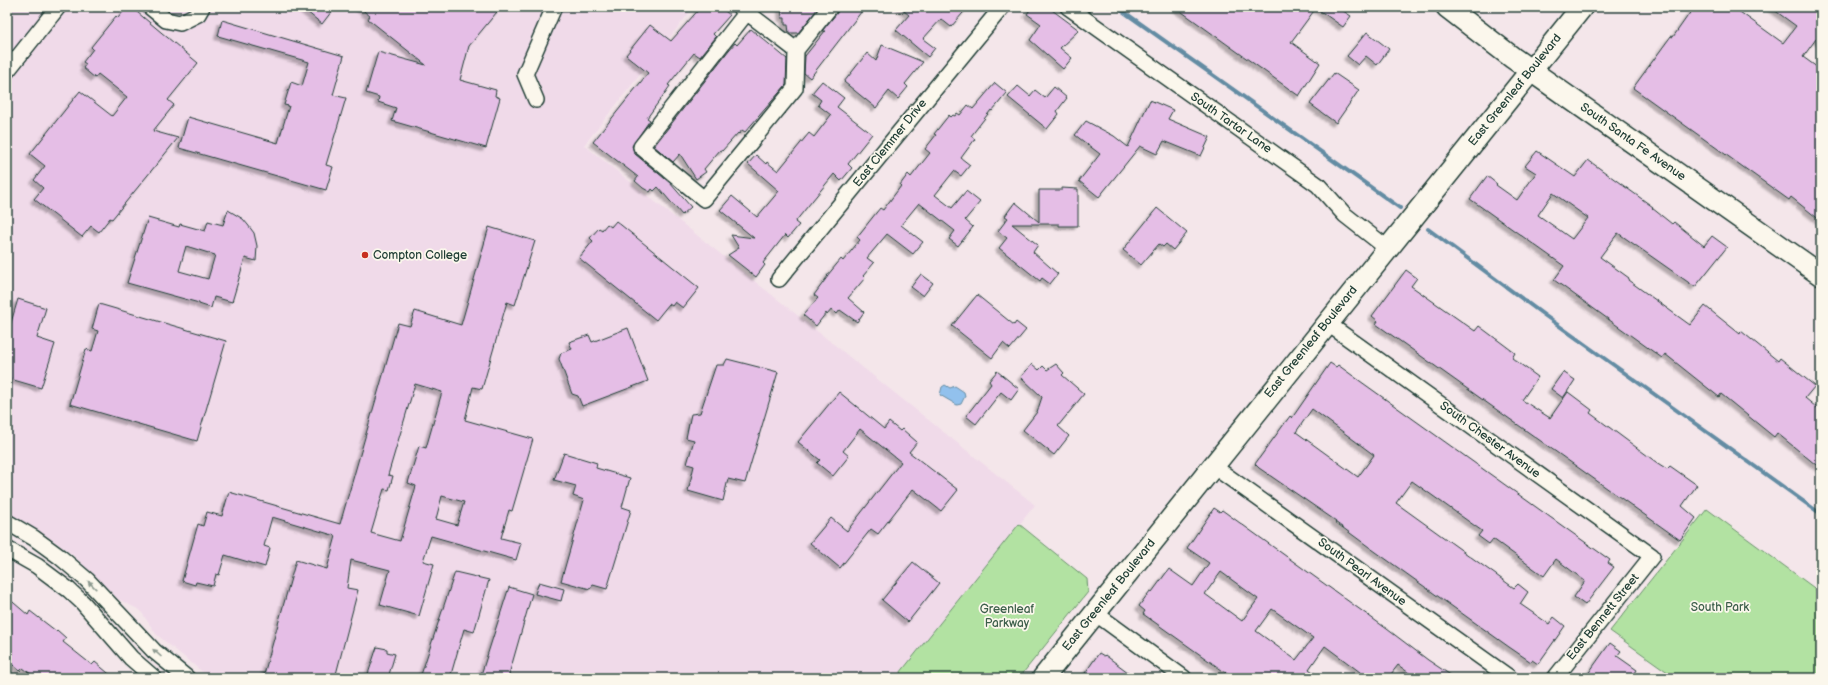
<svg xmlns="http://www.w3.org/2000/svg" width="1828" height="685" font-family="'Balsamiq Sans',sans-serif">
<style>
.built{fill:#f0dae9}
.green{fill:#b2e2a2;stroke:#68906b}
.water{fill:#92c1ed;stroke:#648ca3}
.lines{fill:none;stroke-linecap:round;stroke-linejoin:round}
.stream{stroke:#648ca3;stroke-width:4}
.building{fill:#e5bee6;stroke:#1f3d34;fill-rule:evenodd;filter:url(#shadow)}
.street-casing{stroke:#1f3d34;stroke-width:18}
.secondary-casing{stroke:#1f3d34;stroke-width:24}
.street{stroke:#fbf7ec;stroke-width:15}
.secondary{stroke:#fbf7ec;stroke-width:21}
.oneway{fill:#8d9a90}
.poi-dot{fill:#c8321e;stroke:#fbf7ec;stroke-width:1.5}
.labels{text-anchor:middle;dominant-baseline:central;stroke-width:3.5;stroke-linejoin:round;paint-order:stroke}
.street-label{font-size:12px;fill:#1f3d34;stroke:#fbf7ec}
.poi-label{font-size:12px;fill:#1f3d34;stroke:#fbf7ec;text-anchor:start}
.park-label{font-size:12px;fill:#3c5e4a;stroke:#fbf7ec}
</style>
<defs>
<filter id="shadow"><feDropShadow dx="-3.5" dy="3.5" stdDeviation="1" flood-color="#0004"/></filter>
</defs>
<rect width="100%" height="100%" fill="#f4e6ea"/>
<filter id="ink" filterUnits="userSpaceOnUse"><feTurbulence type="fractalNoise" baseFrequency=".025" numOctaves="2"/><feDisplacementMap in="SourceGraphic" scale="8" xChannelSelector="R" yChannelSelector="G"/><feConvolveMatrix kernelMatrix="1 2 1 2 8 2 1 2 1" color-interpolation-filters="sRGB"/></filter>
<g filter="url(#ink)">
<!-- built -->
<path class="built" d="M7 7H694L584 145 1035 505 896 678H210L156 634 140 610 118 599 72 554 51 539 7 512Z"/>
<!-- green -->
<path class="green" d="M1707 509 1821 593V678H1676L1610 631Z
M1019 524 1087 579 1088 592 1019 678H896Z"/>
<!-- water -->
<path class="water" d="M945 385 950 388 955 386 964 392 965 396 961 404 957 405 940 395 942 387Z"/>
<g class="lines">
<!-- stream -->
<path class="stream" d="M1117 7 1400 208
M1428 229 1544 315 1821 514"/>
</g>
<!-- building -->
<path class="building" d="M127 7H131L198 63 168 100 174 105 153 131 178 138 112 219 110 218 99 232 91 226 82 237 34 199 43 188 34 180 45 166 30 154 80 91 112 116 127 97 98 74 95 78 83 68 86 64 83 62 93 49 91 47 116 16 118 18Z
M301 7H335L322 24Z
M359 7H501L469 46 460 80 496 90 495 96 500 98 486 148 392 121 396 108 378 102 379 97 366 93 378 52 426 65 368 19 370 16Z
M701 7H720L730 15 713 34 716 37 700 57 694 53 668 85 670 86 647 118 650 120 632 146 635 154 670 183 691 207 682 215 658 187 654 191 652 189 650 192 643 188 635 181 638 177 593 142 648 73 626 55 650 25 671 41Z
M781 7H819L798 33H789L788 25H785V18H782Z
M839 7H865L810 78 804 73 805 56 825 31H822L837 13Z
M899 7H968L951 27 941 19 923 39 935 48 928 57 896 30 909 15Z
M1032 7H1048L1079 30 1060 48 1072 58 1063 69 1030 40 1041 24 1027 14Z
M1175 7H1337L1351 16 1343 27 1316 8 1291 42 1320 63 1299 96Z
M1694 7H1733L1783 43 1796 26 1770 7H1821V43L1816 39 1803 57 1821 70V221L1791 197 1789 200 1633 88 1671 36 1673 37Z
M222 20 344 56 333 95 346 98 326 165 333 167 326 190 179 148 188 117 278 143 289 106 284 105 291 82 302 86 309 62 218 36Z
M751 29 787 59 786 85 745 132 742 130 739 134 738 133 722 151 720 150 704 169 706 172 696 179 680 154 673 162 654 146 729 50 735 43 737 45Z
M1367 32 1389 49 1377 65 1366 56 1358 65 1347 56Z
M882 45 923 62 905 84 908 87 898 99 889 91 876 108 844 82 867 53 876 61Z
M1334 73 1359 90 1336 123 1310 104Z
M822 81 844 98 837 107 872 134 848 164 852 168 841 181 834 174 795 222 799 225 788 238 785 235 763 263 765 265 756 277 728 255 739 248 731 235 754 238 720 210 732 196 757 217 779 191 748 164 756 155 766 164 767 162 778 171 809 133 814 137 831 115 818 105 821 100 812 93Z
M995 83 1007 93 992 111 991 110 971 136 975 139 961 158 970 165 961 176 954 171 935 195 952 208 966 191 980 202 965 220 973 227 958 246 949 239 955 231 919 203 901 225 923 242 913 254 887 234 867 258 874 263 863 276 865 278 848 298 864 312 857 322 840 310 837 314 832 309 827 315 826 313 816 326 803 315 818 298 814 295 828 276H827L841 259 843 261 860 240 857 237 880 208 883 210 901 186 900 185 908 174 911 177 930 153 925 149 936 135 934 134 949 115 951 117 953 115 955 116 957 113 960 115 968 105 973 109Z
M1018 86 1030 96 1035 90 1045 98 1054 87 1067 98 1057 111 1059 114 1047 129 1008 97Z
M1150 100 1173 110 1168 119 1210 137 1201 156 1164 141 1157 154 1140 146 1099 197 1079 181 1100 154 1075 135 1086 121 1114 136 1128 147Z
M1537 151 1575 177 1588 160 1653 207 1652 208 1672 224 1674 222 1704 246 1712 236 1727 247 1695 287 1618 233 1600 257 1629 278 1628 280 1690 325 1705 306 1740 334 1741 331 1778 361 1780 358 1815 386 1805 398 1821 411V469L1777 433 1774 437 1721 394 1719 397 1665 354 1662 358 1554 280 1564 266 1470 199 1487 176 1497 184 1496 185 1517 200 1536 173 1525 166ZM1553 193 1588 218 1572 239 1538 215Z
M1062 188 1078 189V226H1059V224H1012L1038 245 1033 252 1058 274 1050 284 1042 278 1040 281 999 248 1007 238 998 231 1008 218 1005 216 1015 202 1039 222V190H1062Z
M1157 208 1187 233 1173 250 1166 244 1163 247 1159 244 1141 265 1123 250Z
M228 210 243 219 248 225 254 233 257 246 256 261 245 258 232 302 214 297 211 308 199 304V303L127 283 148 218 179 227 180 224 205 231 208 221 223 225ZM186 246 215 255 208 279 179 271Z
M616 221 699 288 683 308 675 302 672 306 669 304 656 320 579 258 593 241 590 238 599 228 602 230 607 224 611 227Z
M489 227 535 241 515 305 507 302 482 389 473 387 465 420 533 439 512 511 509 510 501 538 521 543 516 560 431 536 423 561 434 564 419 616 380 605 390 570 351 560 347 588 358 590 335 678H263L296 560 327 569 336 536 272 517 264 546 270 548 265 567 225 555 219 575 216 574 213 586 196 582 195 585 182 581 198 524 203 526 207 512 222 516 229 492 340 524 398 323 410 326 415 311 461 325ZM415 384 442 392 426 448 419 446 408 483 416 486 400 541 371 533 384 489 389 490 393 476 388 475ZM442 496 464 502 457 525 436 519Z
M1406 270 1417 278 1411 286 1475 331 1479 326 1515 353 1512 358 1538 377 1522 400 1550 418 1568 392 1592 410 1590 413 1656 462 1667 469 1670 466 1697 485 1682 506 1696 518 1680 540 1376 324 1378 321 1372 316Z
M921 274 933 283 923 296 911 287Z
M977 295 1014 325 1016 322 1026 330 1010 349 1003 343 992 358 952 326Z
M18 299 46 308 37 338 55 344 41 388 7 378V336Z
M99 304 226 341 197 441 70 404 86 349 92 351 98 331 92 329Z
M628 328 648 381 582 406 578 396 572 394 559 359 561 353 572 349 569 342 589 335 592 342Z
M727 359 778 372 745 483 728 479 723 501 688 491 694 466 687 464 694 440 686 438 691 414 700 413 716 365H724Z
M1330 363 1336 367 1338 365 1360 381 1610 560 1608 563 1614 567 1585 605 1574 597 1585 581 1556 559 1544 576 1493 539 1489 544 1478 536 1482 531 1412 481 1396 503 1514 588 1518 584 1528 592 1520 604 1549 624 1554 617 1565 626 1538 664 1532 660 1531 662 1509 647 1369 547 1335 522 1336 521 1259 468 1255 464 1290 416 1292 418ZM1312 409 1374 455 1358 477 1296 432Z
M1032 364 1039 370 1043 366 1047 370 1056 364 1064 373 1062 375 1084 394 1058 426 1069 436 1054 455 1023 430 1037 412 1042 397 1021 377Z
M997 371 1019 389 1011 400 1001 392 976 424 966 416 991 384 989 381Z
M1563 372 1575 380 1563 398 1551 389Z
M839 392 884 429 889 422 900 431 902 429 917 442 909 452 958 490 941 511 913 489 878 534 871 529 840 568 810 543 831 518 847 531 901 462 860 429 843 451 849 456 833 476 817 463 820 460 798 442Z
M564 453 597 463 596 468 630 478 622 507 631 510 607 589 593 585 590 589 561 581 584 500 573 496 576 486 554 480Z
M1214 508 1220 512 1222 510 1387 629 1428 660 1455 678H1416L1398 665 1388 678H1368L1325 646 1309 669 1321 678H1233L1143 614 1145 611 1139 606 1150 591 1152 592 1169 569 1193 586 1209 563 1187 548ZM1221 572 1258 599 1242 621 1205 594ZM1272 609 1313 638 1296 660 1256 631Z
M913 562 939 583 908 622 882 600Z
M455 572 489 580 474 632 464 629 450 678H420Z
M539 582 564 589 561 601 535 594Z
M509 587 532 594 508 678H480Z
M7 597 28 615 30 611 56 631 57 630 66 638 63 642 92 665 95 662 114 678H36L23 668 20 671 7 660Z
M1610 643 1621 651 1617 656 1637 670 1632 678H1585Z
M377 647 387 649V652L395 654 388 678 368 674Z
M1099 653 1104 656 1105 655 1136 678H1092L1085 673Z"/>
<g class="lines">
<defs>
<path id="street" d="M150 7 166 20 180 23 198 14 202 7
M740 7 796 50 830 7
M1068 7 1318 185 1345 215 1387 248
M747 12 641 147 704 199 795 88 796 50
M7 71 58 7
M536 100 525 74 554 7
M779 279 1002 7
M1327 323 1652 556 1555 678
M1213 466 1510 678
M7 522 34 538 60 557 87 580 154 651 187 678
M7 549 37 566 69 590 83 603 131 658 154 678
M1095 613 1184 678"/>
<path id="secondary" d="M1447 7 1513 58 1821 275
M1043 678 1582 7"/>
</defs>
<!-- street casing -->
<use href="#street" class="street-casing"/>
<!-- secondary casing -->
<use href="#secondary" class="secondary-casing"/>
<!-- street -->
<use href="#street" class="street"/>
<!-- secondary -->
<use href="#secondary" class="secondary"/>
</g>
<!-- one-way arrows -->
<defs><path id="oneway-solid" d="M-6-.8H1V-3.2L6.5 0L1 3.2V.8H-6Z"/></defs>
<g class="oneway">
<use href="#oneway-solid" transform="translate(92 585) rotate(-136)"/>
<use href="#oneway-solid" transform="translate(157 653) rotate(-138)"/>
</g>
</g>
<!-- markers -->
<circle class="poi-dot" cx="365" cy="255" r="4"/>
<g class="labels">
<!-- street labels -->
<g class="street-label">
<text transform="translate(1515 90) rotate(-51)">East Greenleaf Boulevard</text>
<text transform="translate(1231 123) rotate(35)">South Tartar Lane</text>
<text transform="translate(1633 142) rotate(35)">South Santa Fe Avenue</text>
<text transform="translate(890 143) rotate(-51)">East Clemmer Drive</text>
<text transform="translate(1311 342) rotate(-51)">East Greenleaf Boulevard</text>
<text transform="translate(1490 440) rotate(36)">South Chester Avenue</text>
<text transform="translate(1362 572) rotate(36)">South Pearl Avenue</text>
<text transform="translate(1109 595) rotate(-51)">East Greenleaf Boulevard</text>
<text transform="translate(1603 617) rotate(-51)">East Bennett Street</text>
</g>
<!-- poi labels -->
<g class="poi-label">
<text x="373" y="255">Compton College</text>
</g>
<!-- park labels -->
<g class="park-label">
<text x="1720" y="607">South Park</text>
<text x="1007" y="609">Greenleaf<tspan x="1007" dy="14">Parkway</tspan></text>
</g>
</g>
<!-- margin -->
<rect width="1828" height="685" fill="none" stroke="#fbf7ec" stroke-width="24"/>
<rect x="12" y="12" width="1804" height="661" fill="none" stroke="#1f3d34" stroke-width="1.5" filter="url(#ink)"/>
</svg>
